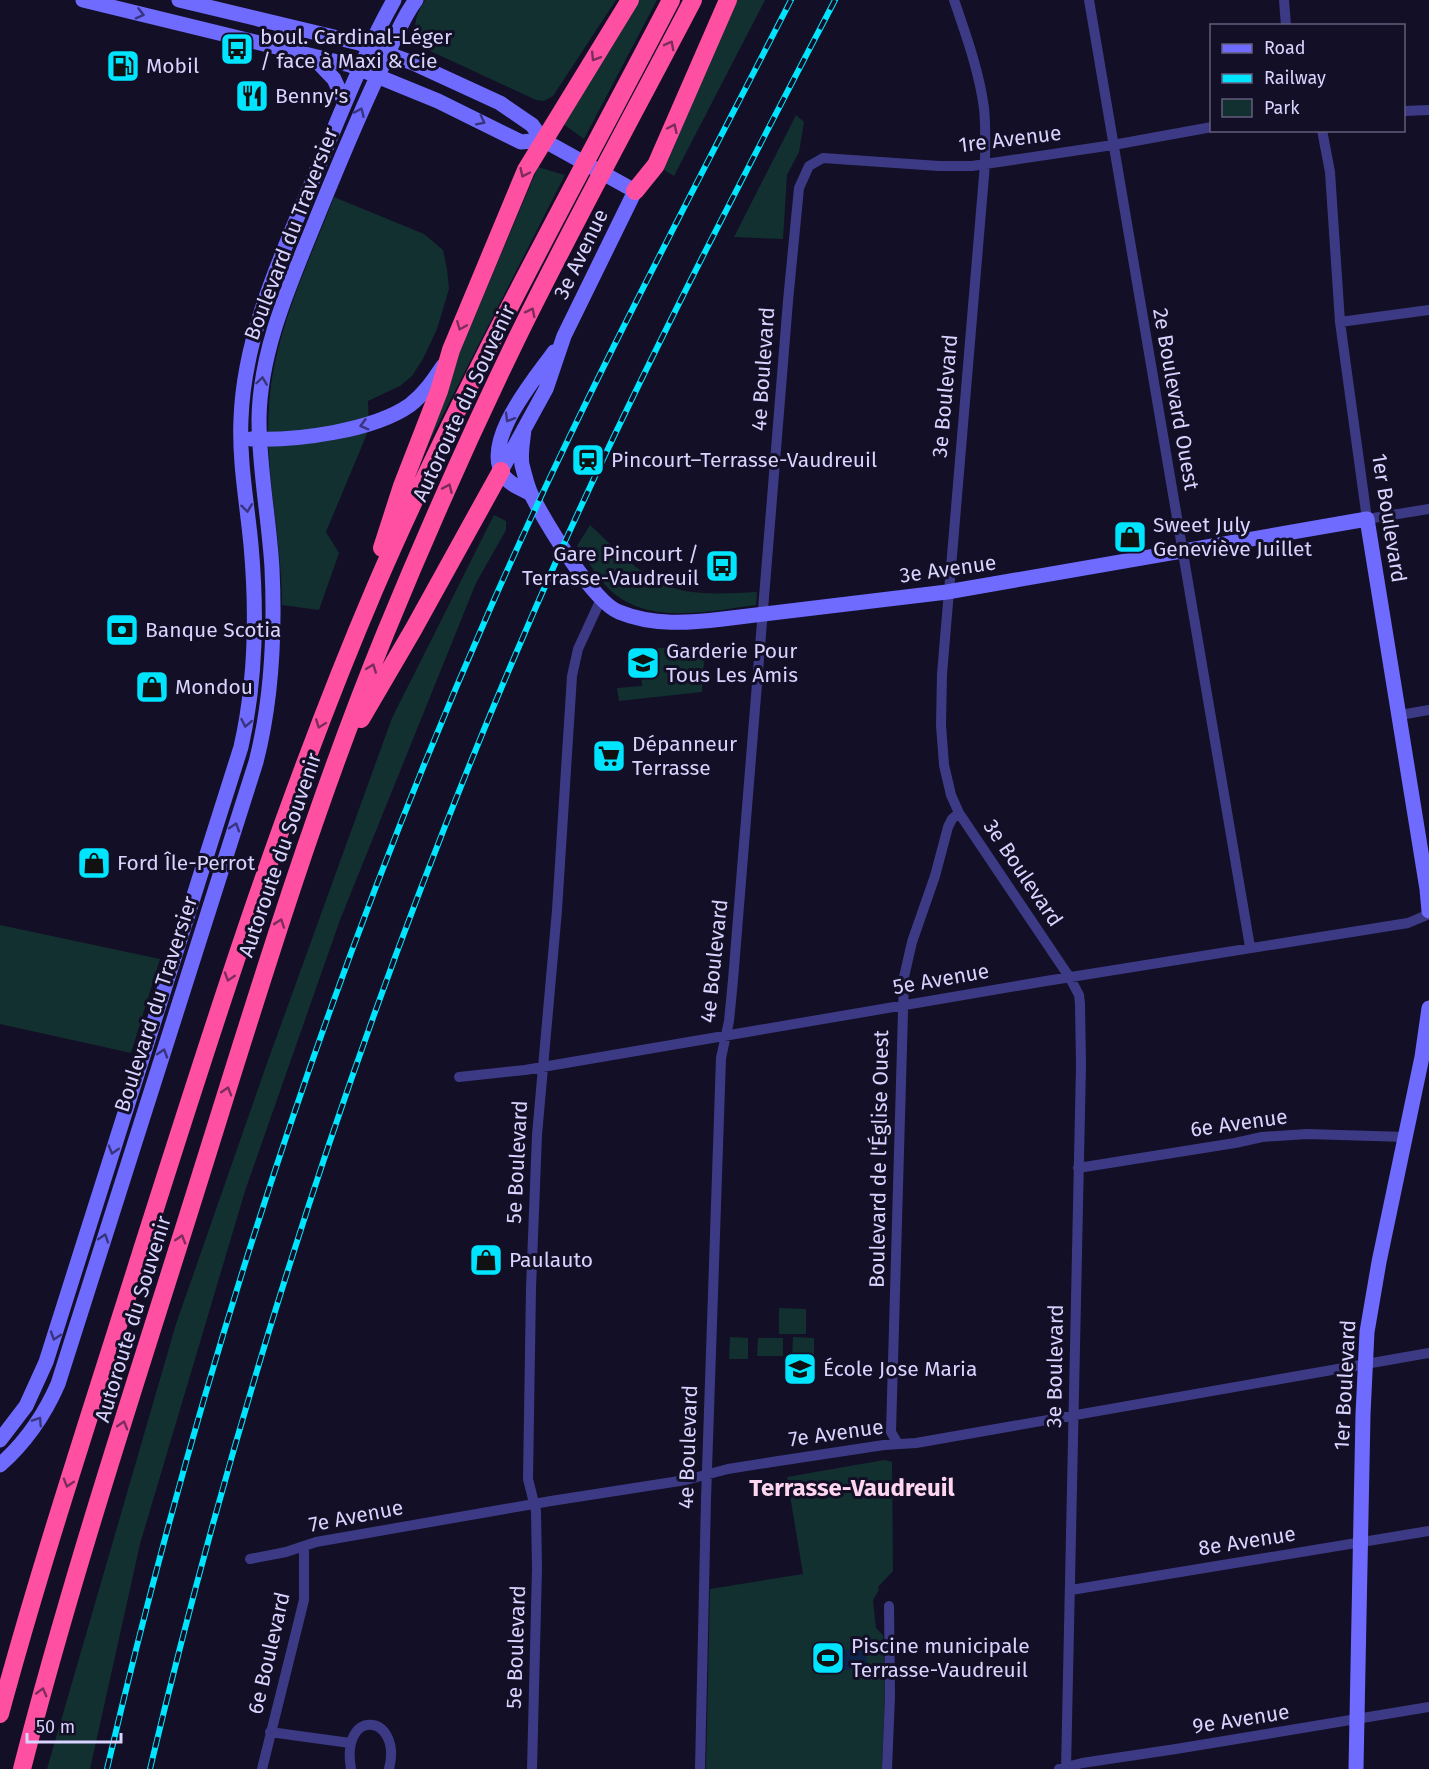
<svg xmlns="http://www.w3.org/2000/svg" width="1429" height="1769" font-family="'Fira Sans',sans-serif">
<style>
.green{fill:#12302f}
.water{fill:#0c2248}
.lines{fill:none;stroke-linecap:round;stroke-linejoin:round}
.street{stroke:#3d3a85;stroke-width:10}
.secondary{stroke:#6f6bff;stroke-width:15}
.highway{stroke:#ff4fa3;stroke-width:18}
.rail-casing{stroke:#00e5ff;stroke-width:6}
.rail{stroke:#130f26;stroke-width:4;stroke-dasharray:11;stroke-linecap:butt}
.oneway{stroke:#38347d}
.oneway2{stroke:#7d2c5e}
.labels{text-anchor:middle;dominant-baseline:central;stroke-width:6;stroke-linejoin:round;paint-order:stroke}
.poi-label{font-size:21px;fill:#d9d4ff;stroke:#130f26;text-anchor:start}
.street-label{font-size:21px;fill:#d9d4ff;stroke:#130f26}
.quarter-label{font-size:24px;font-weight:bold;fill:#ffd6f0;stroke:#130f26}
</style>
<rect width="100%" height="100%" fill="#130f26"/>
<!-- green -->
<path class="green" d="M425 0H616L553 96 544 101 536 100 428 50C410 35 413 19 425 0Z
M638 0H657L584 139 563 124Z
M736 0H765L674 176 664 170Z
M796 115 804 122 799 152 787 175 783 239 734 237Z
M538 167 565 175 426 448 457 358Z
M334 197 424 234 443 250 447 269 449 289 437 329 423 359 412 376 400 386 368 401 369 429 326 532 339 553 319 610 282 605C282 538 264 472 269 405 274 332 308 265 334 197Z
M494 515 506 521V530L476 583 340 920 245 1191 140 1544 90 1769H47L176 1324 266 1066 392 718Z
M590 525C613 546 637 573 666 585 693 597 728 593 757 592L756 605C708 611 646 627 607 587 596 575 587 560 577 546Z
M705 644 702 692 619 701 617 688 642 686 639 650Z
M0 925 160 959 131 1053 0 1024Z
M779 1308 806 1309V1334H779Z
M730 1337 748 1338V1359H729Z
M793 1337 814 1338V1359H792Z
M758 1338H783V1356H757Z
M884 1460 892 1462 893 1571 878 1587 879 1590 873 1600 876 1628 883 1635 885 1691 882 1769H706L710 1589 803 1574 787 1477Z"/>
<!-- water -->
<path class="water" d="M866 1648 867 1667 821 1673 818 1652Z"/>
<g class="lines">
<!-- street -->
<path class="street" d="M954 0C966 35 979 71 984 108 986 127 985 146 985 164L942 674 941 725 944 765 951 795 959 813 1070 978 1079 995 1080 1004 1081 1065 1066 1769
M1089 0 1250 947
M1284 0 1286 26
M1404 111 1429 110
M1322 130 1330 172 1340 322 1367 519 1429 509
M1340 322 1429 310
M1400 715 1429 710
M459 1077 525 1070 1046 981 1408 923 1429 914
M1078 1168 1235 1143 1262 1137 1307 1134 1406 1137
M898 1444 891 1432 904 977 912 942 935 876 948 827 952 819 959 813
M250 1559 286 1552 316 1542 551 1501 686 1480 728 1469 772 1462 884 1445 916 1443 1429 1353
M1071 1590 1429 1531
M270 1732 350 1743
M262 1769 304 1600V1546
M351 1769C340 1706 403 1714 389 1769
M532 1769 537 1568 536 1511 528 1479 531 1288 537 1135 557 910 572 676 578 649 601 599
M700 1769 706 1499 721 1058 729 1021 733 980 788 301 799 188 809 166 823 158 939 166H972L1113 145 1212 127
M887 1769 890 1696 889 1606
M1059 1769 1082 1763 1176 1749 1429 1707"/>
<!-- secondary -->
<path class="secondary" d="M83 0 350 65 438 101 521 142 543 140
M179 0 359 43 413 63 500 103 532 125 543 140 635 191 564 336 546 389 501 471
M313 57 334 79 345 103
M524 429C523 441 520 453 522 465 525 475 527 487 532 496 546 523 593 602 619 612 653 626 689 623 723 619L947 592 1367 519 1427 889 1429 911
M251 439C296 441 373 431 410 405 424 394 433 381 443 366
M531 494C522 489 509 484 504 476 480 442 535 379 554 352
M0 1440 26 1406 46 1362 241 747C256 681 257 612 251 545 247 503 239 461 241 419 244 334 282 255 314 177 339 118 362 57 394 0
M0 1465C26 1442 44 1416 58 1384L256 762C272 700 275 632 272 568 269 518 259 469 259 419 260 351 288 289 313 227 334 175 355 124 379 73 391 49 400 21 416 0
M1356 1769 1363 1414 1367 1332 1379 1262 1422 1057 1429 1008"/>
<!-- highway -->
<path class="highway" d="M635 191 656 165 728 0
M382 548 402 486 439 391 451 350 526 170 630 0
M361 719 413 630 501 471
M0 1714C42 1559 93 1406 141 1253 213 1027 282 806 375 588 462 386 570 194 671 0
M22 1769C71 1578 133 1391 192 1203 252 1012 309 820 385 634 426 534 470 435 517 338 573 224 634 113 693 0"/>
<defs>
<path id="rail" d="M107 1769C200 1372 326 982 490 609 581 401 688 201 791 0
M150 1769C250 1350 386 941 562 548 646 362 741 181 835 0"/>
</defs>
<!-- rail casing -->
<use href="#rail" class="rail-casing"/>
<!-- rail -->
<use href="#rail" class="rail"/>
</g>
<!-- one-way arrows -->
<defs><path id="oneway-chevron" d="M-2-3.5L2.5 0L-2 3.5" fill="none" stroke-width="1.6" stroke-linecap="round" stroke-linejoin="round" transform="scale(1.5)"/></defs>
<g class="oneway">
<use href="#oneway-chevron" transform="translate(140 14) rotate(14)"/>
<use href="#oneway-chevron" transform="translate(360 112) rotate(-66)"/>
<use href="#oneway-chevron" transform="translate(481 121) rotate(27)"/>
<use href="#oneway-chevron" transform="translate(262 381) rotate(-82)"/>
<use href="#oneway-chevron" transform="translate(509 418) rotate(121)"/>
<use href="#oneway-chevron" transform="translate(364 425) rotate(165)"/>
<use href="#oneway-chevron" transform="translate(247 508) rotate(83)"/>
<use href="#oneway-chevron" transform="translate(246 723) rotate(101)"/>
<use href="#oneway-chevron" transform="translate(235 827) rotate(-72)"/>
<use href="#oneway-chevron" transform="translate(163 1053) rotate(-72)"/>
<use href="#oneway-chevron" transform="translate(113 1150) rotate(107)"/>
<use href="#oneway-chevron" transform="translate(104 1238) rotate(-72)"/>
<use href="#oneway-chevron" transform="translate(55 1336) rotate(108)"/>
<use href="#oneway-chevron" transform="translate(38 1421) rotate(-57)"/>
</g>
<g class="oneway2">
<use href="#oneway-chevron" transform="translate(670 45) rotate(-62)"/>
<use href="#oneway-chevron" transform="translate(595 57) rotate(122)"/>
<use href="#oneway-chevron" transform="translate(673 128) rotate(-65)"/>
<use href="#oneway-chevron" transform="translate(524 173) rotate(115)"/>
<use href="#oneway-chevron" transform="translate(531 312) rotate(-63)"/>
<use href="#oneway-chevron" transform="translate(461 326) rotate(112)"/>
<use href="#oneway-chevron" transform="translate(448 488) rotate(-66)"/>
<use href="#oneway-chevron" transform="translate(372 668) rotate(-69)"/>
<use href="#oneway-chevron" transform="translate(320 724) rotate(111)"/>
<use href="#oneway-chevron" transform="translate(280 923) rotate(-71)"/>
<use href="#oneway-chevron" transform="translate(229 977) rotate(108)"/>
<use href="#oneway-chevron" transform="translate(227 1091) rotate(-73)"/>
<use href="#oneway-chevron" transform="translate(181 1239) rotate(-73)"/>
<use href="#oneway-chevron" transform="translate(123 1425) rotate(-73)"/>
<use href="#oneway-chevron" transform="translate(68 1483) rotate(107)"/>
<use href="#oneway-chevron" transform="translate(42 1692) rotate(-75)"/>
</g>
<!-- icons -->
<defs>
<symbol id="bus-square" viewBox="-11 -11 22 22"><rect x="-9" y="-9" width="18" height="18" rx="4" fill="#00e5ff" stroke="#130f26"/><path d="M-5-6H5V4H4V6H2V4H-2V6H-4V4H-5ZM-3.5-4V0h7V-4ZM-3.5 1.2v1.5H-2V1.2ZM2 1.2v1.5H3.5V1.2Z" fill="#111"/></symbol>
<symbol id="fuel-square" viewBox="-11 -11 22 22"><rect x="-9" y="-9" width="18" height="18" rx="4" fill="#00e5ff" stroke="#130f26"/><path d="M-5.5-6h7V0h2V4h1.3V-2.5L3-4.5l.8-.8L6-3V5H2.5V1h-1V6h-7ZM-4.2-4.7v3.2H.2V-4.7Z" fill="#111"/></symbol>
<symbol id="restaurant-square" viewBox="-11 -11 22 22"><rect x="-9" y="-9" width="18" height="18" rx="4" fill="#00e5ff" stroke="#130f26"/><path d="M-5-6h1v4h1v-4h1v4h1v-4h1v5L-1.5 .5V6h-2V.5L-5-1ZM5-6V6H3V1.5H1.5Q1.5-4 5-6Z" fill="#111"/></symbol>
<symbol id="station-square" viewBox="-11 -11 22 22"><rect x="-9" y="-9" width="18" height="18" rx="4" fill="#00e5ff" stroke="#130f26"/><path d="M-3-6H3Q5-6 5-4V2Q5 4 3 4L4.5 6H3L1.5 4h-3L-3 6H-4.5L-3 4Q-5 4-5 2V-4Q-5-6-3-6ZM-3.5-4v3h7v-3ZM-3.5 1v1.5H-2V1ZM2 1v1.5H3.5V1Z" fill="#111"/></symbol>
<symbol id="shop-square" viewBox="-11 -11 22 22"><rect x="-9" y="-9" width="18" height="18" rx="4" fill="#00e5ff" stroke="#130f26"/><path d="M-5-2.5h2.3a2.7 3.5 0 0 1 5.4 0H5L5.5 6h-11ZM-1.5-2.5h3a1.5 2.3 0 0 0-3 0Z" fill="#111"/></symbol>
<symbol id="bank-square" viewBox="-11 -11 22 22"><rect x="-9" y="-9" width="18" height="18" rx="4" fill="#00e5ff" stroke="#130f26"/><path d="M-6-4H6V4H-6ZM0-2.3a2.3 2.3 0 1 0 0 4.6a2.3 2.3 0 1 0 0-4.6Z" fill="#111"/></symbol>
<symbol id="school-square" viewBox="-11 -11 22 22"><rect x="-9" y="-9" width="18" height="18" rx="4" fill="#00e5ff" stroke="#130f26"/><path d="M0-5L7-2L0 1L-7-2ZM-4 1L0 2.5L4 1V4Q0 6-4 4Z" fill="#111"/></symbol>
<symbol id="supermarket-square" viewBox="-11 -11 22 22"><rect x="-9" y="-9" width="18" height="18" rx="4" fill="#00e5ff" stroke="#130f26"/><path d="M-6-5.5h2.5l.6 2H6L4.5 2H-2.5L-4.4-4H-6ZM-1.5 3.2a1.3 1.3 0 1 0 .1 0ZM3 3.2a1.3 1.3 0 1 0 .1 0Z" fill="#111"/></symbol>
<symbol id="stadium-square" viewBox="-11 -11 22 22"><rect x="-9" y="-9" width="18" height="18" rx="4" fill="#00e5ff" stroke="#130f26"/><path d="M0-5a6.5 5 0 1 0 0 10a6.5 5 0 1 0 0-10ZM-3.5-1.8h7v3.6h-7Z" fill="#111"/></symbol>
</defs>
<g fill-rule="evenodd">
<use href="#bus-square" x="218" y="30" width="38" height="38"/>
<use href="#fuel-square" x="104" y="47" width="38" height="38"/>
<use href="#restaurant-square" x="233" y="77" width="38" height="38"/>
<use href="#station-square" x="569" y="441" width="38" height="38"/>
<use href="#shop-square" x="1111" y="518" width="38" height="38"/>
<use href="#bus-square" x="703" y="547" width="38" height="38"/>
<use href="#bank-square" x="103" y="611" width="38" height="38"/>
<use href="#school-square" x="624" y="644" width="38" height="38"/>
<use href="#shop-square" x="133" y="668" width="38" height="38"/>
<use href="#supermarket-square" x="590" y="737" width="38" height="38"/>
<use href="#shop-square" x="75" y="844" width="38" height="38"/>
<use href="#shop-square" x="467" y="1241" width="38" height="38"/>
<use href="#school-square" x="781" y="1350" width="38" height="38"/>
<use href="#stadium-square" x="809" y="1639" width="38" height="38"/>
</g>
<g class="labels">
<!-- poi labels -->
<g class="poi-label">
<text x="260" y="37">boul. Cardinal-Léger<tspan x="260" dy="24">/ face à Maxi &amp; Cie</tspan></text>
<text x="146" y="66">Mobil</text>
<text x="275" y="96">Benny's</text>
<text x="611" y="460">Pincourt–Terrasse-Vaudreuil</text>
<text x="1153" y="525">Sweet July<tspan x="1153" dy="24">Geneviève Juillet</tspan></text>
<text x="699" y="554" text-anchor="end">Gare Pincourt /<tspan x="699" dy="24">Terrasse-Vaudreuil</tspan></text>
<text x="145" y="630">Banque Scotia</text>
<text x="666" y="651">Garderie Pour<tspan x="666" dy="24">Tous Les Amis</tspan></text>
<text x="175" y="687">Mondou</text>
<text x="632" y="744">Dépanneur<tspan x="632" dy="24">Terrasse</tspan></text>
<text x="117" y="863">Ford Île-Perrot</text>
<text x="509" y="1260">Paulauto</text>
<text x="823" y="1369">École Jose Maria</text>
<text x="851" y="1646">Piscine municipale<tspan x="851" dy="24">Terrasse-Vaudreuil</tspan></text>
</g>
<!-- street labels -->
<g class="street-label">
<text transform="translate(1010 139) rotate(-7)">1re Avenue</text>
<text transform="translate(291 234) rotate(-69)">Boulevard du Traversier</text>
<text transform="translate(581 254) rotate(-64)">3e Avenue</text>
<text transform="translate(763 369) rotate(-86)">4e Boulevard</text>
<text transform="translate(945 396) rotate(-85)">3e Boulevard</text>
<text transform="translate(1176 399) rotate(80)">2e Boulevard Ouest</text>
<text transform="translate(464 403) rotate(-65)">Autoroute du Souvenir</text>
<text transform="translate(1389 518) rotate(81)">1er Boulevard</text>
<text transform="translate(948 569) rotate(-8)">3e Avenue</text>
<text transform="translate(280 855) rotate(-71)">Autoroute du Souvenir</text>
<text transform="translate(1023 873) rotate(56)">3e Boulevard</text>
<text transform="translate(714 961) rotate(-84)">4e Boulevard</text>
<text transform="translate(941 979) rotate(-10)">5e Avenue</text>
<text transform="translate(156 1004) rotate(-72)">Boulevard du Traversier</text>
<text transform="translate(1239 1123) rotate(-8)">6e Avenue</text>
<text transform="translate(879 1159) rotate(-89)">Boulevard de l'Église Ouest</text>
<text transform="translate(517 1162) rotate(-87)">5e Boulevard</text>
<text transform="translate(133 1319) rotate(-73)">Autoroute du Souvenir</text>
<text transform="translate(1055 1366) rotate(-89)">3e Boulevard</text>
<text transform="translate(1345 1385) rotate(-87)">1er Boulevard</text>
<text transform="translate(836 1433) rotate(-8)">7e Avenue</text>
<text transform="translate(688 1447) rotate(-88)">4e Boulevard</text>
<text transform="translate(356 1516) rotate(-11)">7e Avenue</text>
<text transform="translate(1247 1541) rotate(-9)">8e Avenue</text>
<text transform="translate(516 1647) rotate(-88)">5e Boulevard</text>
<text transform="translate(269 1653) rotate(-77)">6e Boulevard</text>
<text transform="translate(1241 1719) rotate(-9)">9e Avenue</text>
</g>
<!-- quarter labels -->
<g class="quarter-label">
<text x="852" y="1488">Terrasse-Vaudreuil</text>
</g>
</g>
<!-- legend -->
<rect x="1210" y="24" width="195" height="108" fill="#130f26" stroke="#625e7d" stroke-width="1.5"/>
<rect x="1222" y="44" width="30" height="9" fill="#6f6bff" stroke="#625e7d" stroke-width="1.5"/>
<text x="1264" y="54" font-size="18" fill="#d9d4ff">Road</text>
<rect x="1222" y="74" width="30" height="9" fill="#00e5ff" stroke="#625e7d" stroke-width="1.5"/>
<text x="1264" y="84" font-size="18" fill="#d9d4ff">Railway</text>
<rect x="1222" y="99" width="30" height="18" fill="#12302f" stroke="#625e7d" stroke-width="1.5"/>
<text x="1264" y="114" font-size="18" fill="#d9d4ff">Park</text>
<!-- scale -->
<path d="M27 1733v9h94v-9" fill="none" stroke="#d9d4ff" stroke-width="3"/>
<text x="36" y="1733" font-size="18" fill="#d9d4ff" stroke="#130f26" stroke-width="4.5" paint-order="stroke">50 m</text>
</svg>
